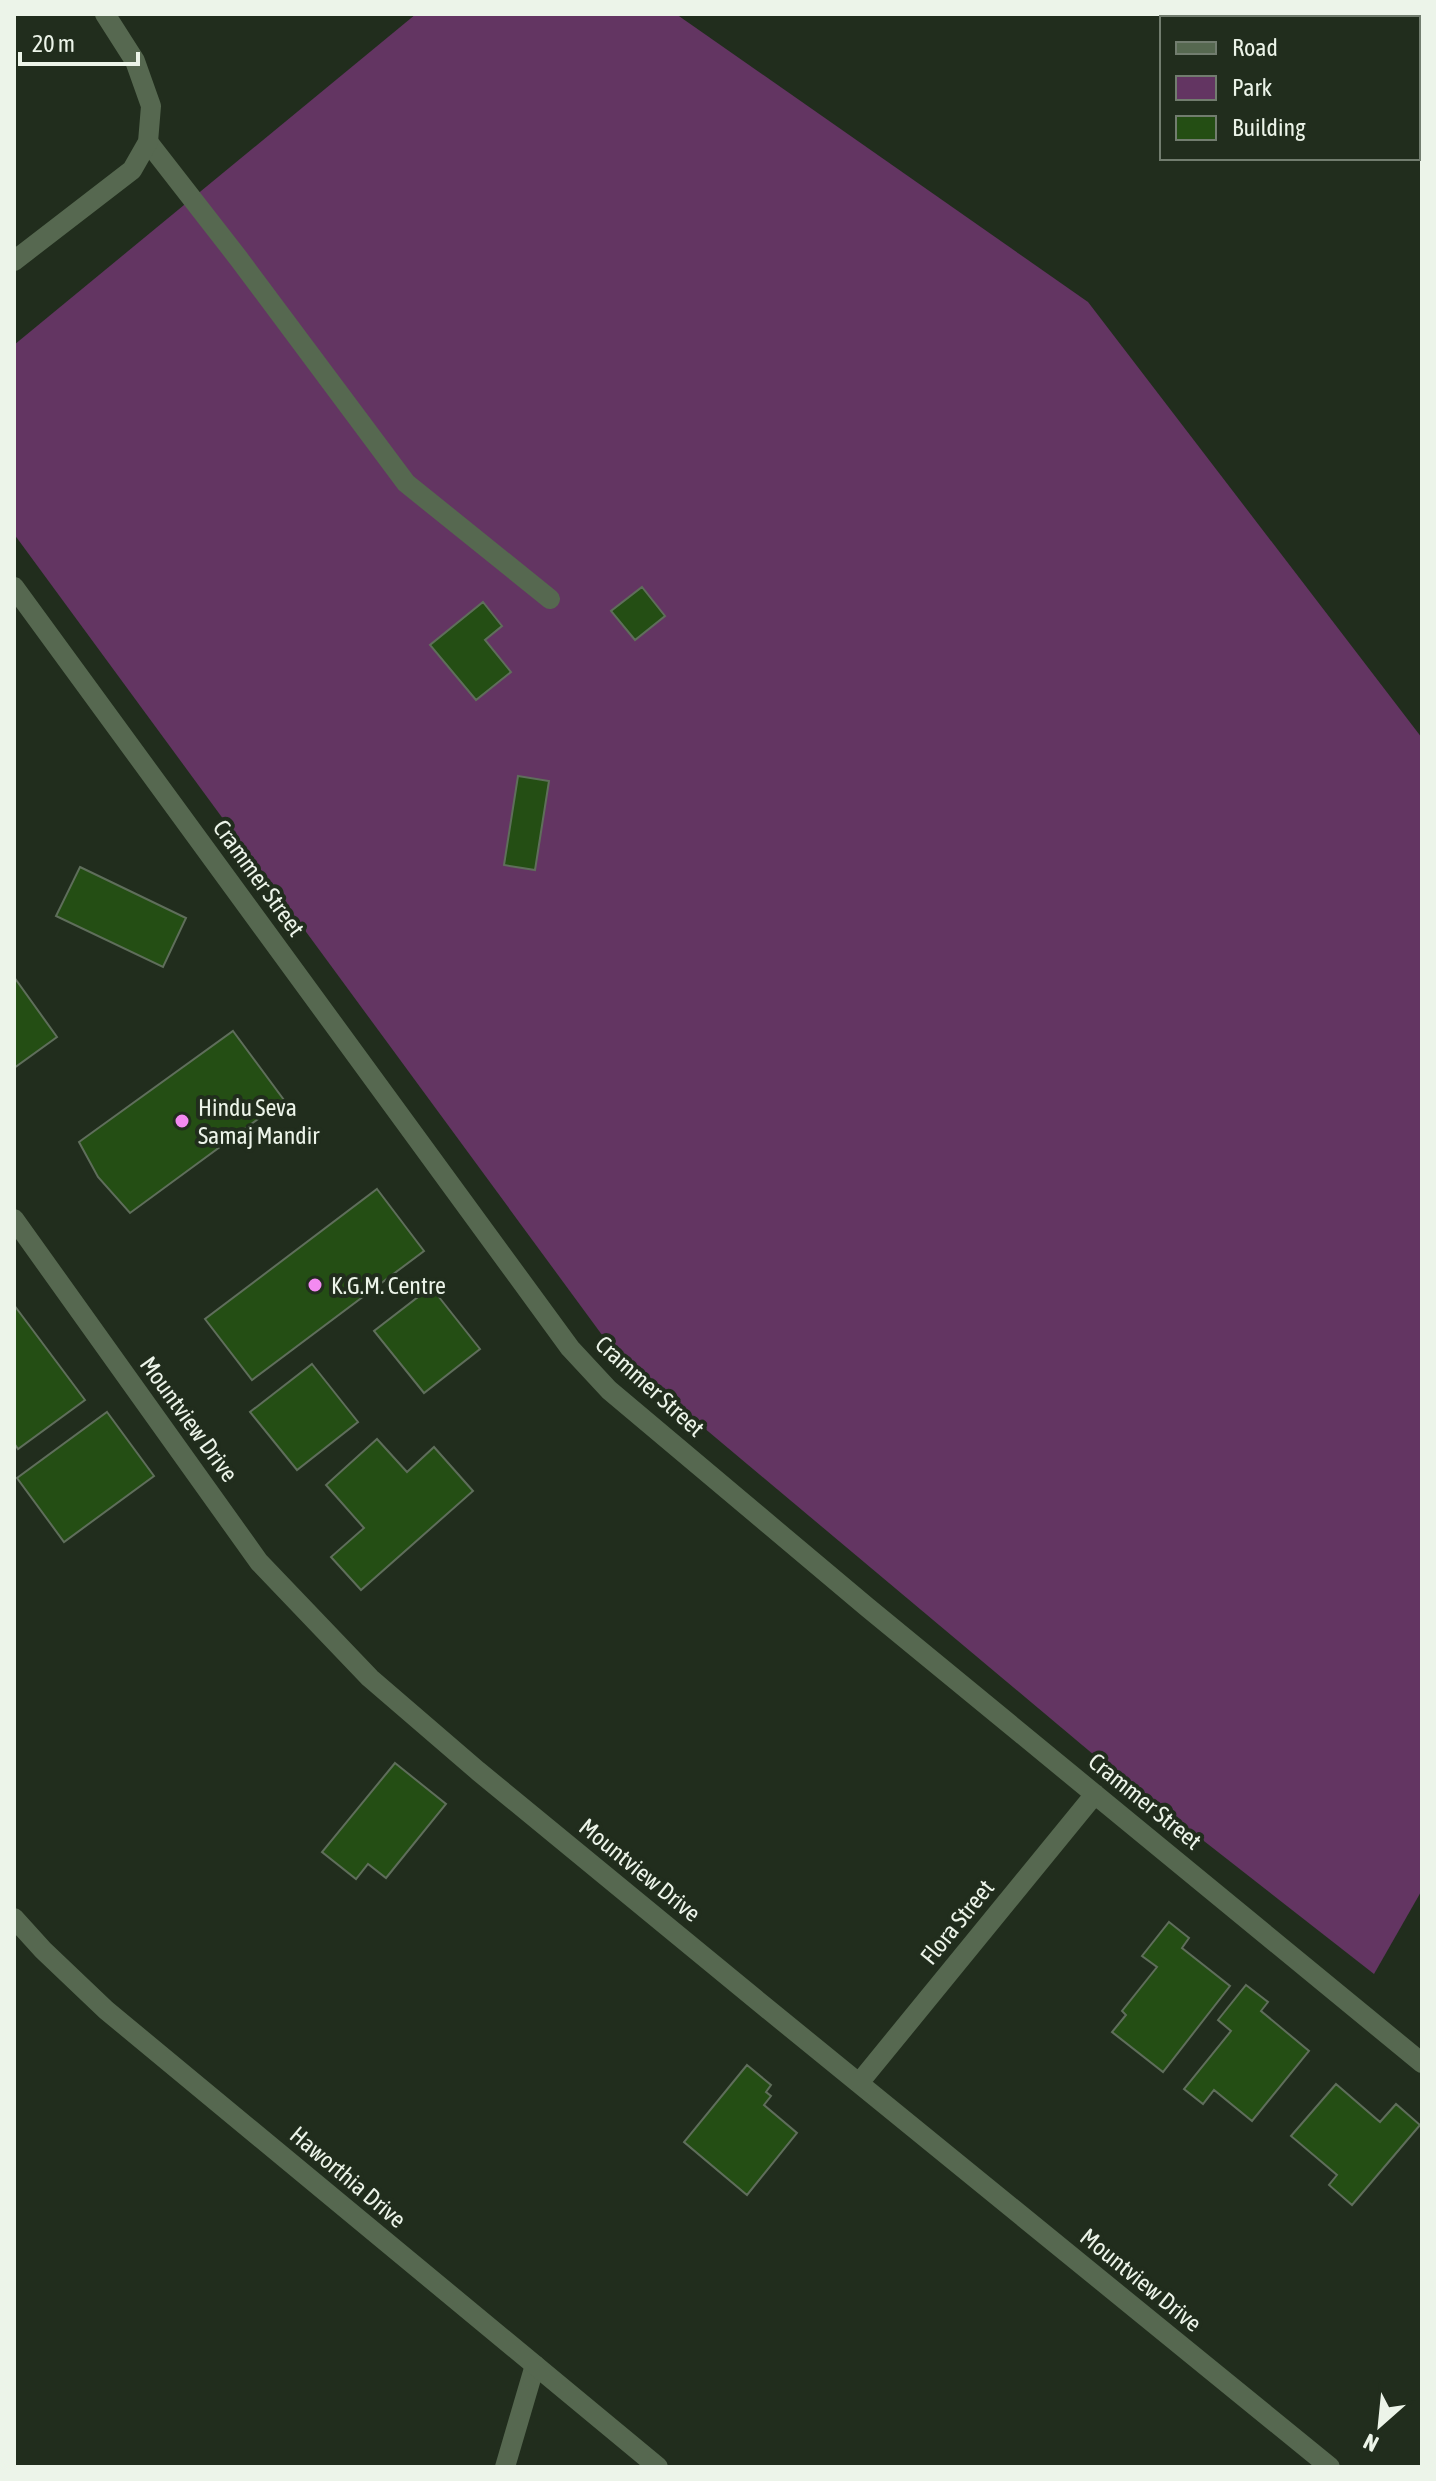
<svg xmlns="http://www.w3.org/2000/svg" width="1436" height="2481" font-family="'Asap Condensed',sans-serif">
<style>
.green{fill:#633562}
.building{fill:#244e14;stroke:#5f6e5b;stroke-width:2}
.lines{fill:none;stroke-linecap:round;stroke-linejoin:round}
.service{stroke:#566850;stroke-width:20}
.minor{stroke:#566850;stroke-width:20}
.tertiary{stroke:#566850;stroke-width:20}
.poi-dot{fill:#f38af1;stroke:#212d1d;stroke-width:3}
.labels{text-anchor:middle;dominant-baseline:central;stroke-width:8;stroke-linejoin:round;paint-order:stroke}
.street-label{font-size:24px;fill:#ecf4e9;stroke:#212d1d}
.poi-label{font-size:24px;fill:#ecf4e9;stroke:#212d1d;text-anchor:start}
</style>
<rect width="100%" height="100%" fill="#212d1d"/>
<!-- green -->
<path class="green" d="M416 14H676L1088 302 1422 738V1890L1374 1974 1094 1755 616 1354 14 534V345Z"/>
<!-- building -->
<path class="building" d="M642 587 665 616 635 640 611 611Z
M483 602 502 626 485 640 511 672 476 700 430 645Z
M518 776 549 781 535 870 504 865Z
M80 867 186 918 163 967 56 916Z
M14 977 57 1037 14 1068Z
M233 1031 284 1100 130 1213 98 1177 79 1142Z
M377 1189 424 1251 252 1380 205 1319Z
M431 1287 480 1349 424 1393 374 1331Z
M14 1305 85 1400 18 1449 14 1443Z
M312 1364 358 1422 297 1470 250 1412Z
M107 1412 154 1476 64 1542 17 1478Z
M377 1439 407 1472 434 1447 473 1491 361 1590 331 1557 364 1528 326 1485Z
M395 1763 446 1804 386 1878 368 1864 356 1879 322 1852Z
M1169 1922 1189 1938 1182 1948 1230 1986 1163 2072 1112 2032 1126 2015 1122 2011 1157 1967 1142 1956Z
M1246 1985 1268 2002 1261 2011 1309 2051 1252 2121 1214 2090 1203 2104 1184 2089 1231 2031 1218 2020Z
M747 2065 771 2085 766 2092 771 2096 764 2105 797 2133 747 2195 684 2142Z
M1336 2084 1380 2122 1396 2104 1420 2125 1352 2205 1329 2185 1337 2175 1291 2136Z"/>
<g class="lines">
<!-- service -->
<path class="service" d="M148 142 239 259 406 483 550 599"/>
<!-- minor -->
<path class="minor" d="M14 261 132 170 148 142 151 106 135 61 105 14
M14 587 570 1348 609 1390 867 1607 1422 2063
M14 1219 259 1562 370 1678 478 1771 764 2006 1330 2467
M859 2083 1095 1794
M505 2467 535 2365"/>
<!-- tertiary -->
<path class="tertiary" d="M14 1918 43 1950 106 2010 658 2467"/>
</g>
<!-- markers -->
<g class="poi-dot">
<circle cx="182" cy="1121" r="8"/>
<circle cx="315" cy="1285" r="8"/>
</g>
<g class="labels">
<!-- street labels -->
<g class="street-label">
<text transform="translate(259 878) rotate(54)">Crammer Street</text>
<text transform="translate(650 1386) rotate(42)">Crammer Street</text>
<text transform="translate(189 1419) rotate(54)">Mountview Drive</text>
<text transform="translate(1145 1801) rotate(39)">Crammer Street</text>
<text transform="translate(640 1870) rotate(39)">Mountview Drive</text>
<text transform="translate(957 1922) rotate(-51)">Flora Street</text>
<text transform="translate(348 2177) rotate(40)">Haworthia Drive</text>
<text transform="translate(1141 2280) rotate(39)">Mountview Drive</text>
</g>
<!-- poi labels -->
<g class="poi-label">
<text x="198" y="1107">Hindu Seva<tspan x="198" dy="28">Samaj Mandir</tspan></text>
<text x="331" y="1285">K.G.M. Centre</text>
</g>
</g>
<!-- border -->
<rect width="1436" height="2481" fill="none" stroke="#ecf4e9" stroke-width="32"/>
<!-- legend -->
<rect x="1160" y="16" width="260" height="144" fill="#212d1d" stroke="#727d6f" stroke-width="2"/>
<rect x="1176" y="42" width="40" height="12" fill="#566850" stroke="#727d6f" stroke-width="2"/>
<text x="1232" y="56" font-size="24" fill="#ecf4e9">Road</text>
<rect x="1176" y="76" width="40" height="24" fill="#633562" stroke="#727d6f" stroke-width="2"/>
<text x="1232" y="96" font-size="24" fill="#ecf4e9">Park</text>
<rect x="1176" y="116" width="40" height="24" fill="#244e14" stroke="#727d6f" stroke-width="2"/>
<text x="1232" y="136" font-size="24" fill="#ecf4e9">Building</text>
<!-- north arrow -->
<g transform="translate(1380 2425) rotate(207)" stroke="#212d1d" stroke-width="6" paint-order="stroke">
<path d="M0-6L14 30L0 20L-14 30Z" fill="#ecf4e9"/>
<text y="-12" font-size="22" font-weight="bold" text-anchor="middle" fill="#ecf4e9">N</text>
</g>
<!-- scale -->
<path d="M20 52v12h118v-12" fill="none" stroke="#ecf4e9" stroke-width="4"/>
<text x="32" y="52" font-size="24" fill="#ecf4e9" stroke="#212d1d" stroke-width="6" paint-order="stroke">20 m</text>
</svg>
